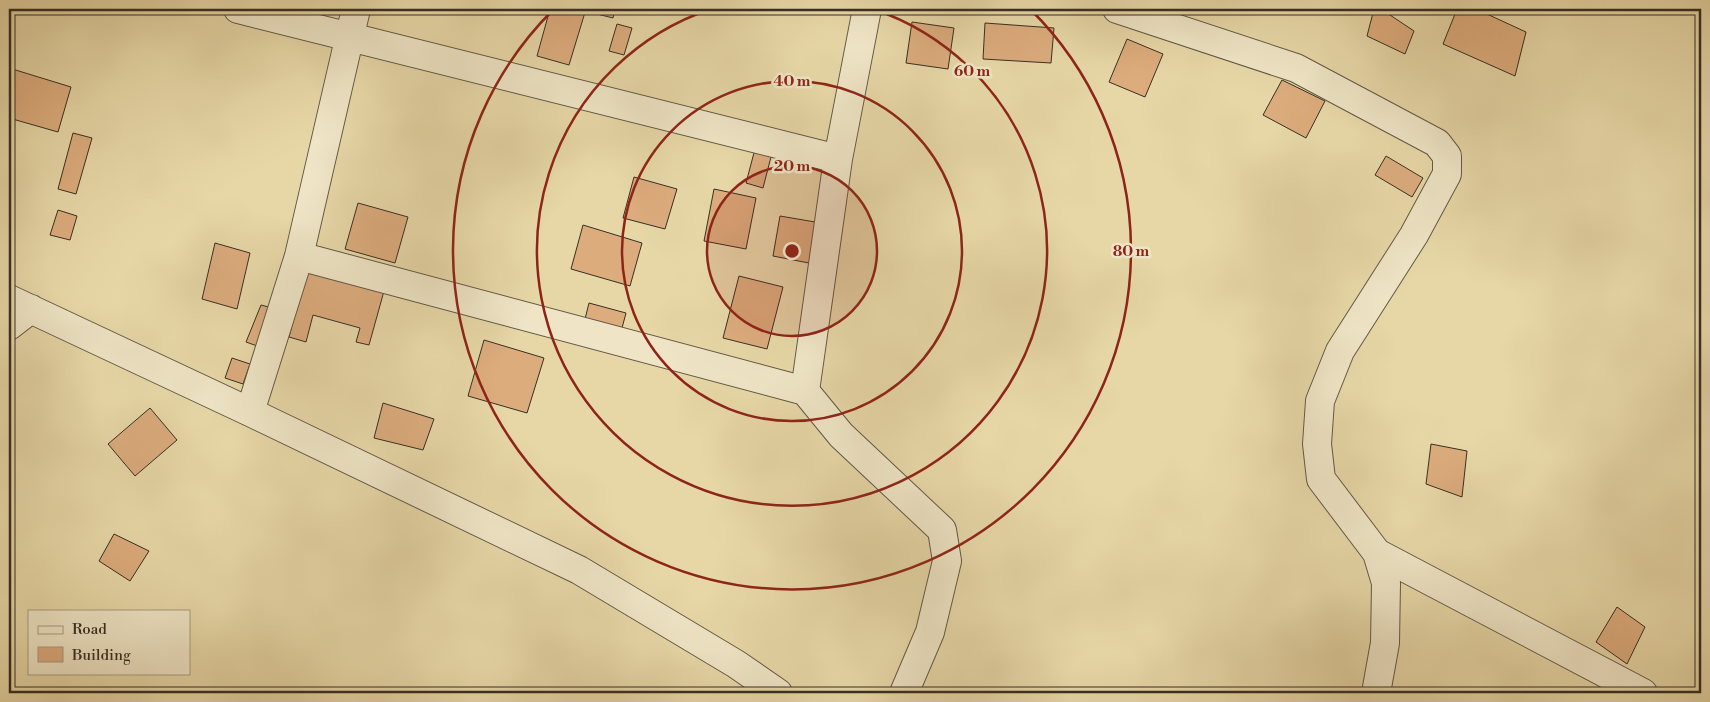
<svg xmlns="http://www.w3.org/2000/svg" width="1710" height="702" font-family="'Libre Bodoni',serif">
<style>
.building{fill:#dcac7d;stroke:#372f24}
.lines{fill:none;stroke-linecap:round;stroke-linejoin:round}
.minor-casing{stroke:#635945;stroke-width:30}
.minor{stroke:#efe5c6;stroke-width:28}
.ring{fill:none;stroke:#8f2418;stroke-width:2.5}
.centre{fill:#8f2418;stroke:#efe5c6;stroke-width:2.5}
.ring-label{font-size:15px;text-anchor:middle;font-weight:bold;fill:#8f2418;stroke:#efe5c6;stroke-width:5;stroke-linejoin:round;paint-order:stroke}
</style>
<rect width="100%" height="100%" fill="#e7d7a7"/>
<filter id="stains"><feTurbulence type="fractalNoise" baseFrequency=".004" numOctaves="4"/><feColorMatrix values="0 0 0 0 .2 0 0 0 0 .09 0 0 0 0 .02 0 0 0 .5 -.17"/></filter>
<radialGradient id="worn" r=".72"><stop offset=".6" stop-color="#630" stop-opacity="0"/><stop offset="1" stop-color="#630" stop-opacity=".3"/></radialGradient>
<!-- building -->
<path class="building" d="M550 9H586L569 65 537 56Z
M594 9H615L613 18 593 13Z
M1374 9H1381L1414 31 1405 54 1367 36Z
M1457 9H1476L1526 32 1515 76 1443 44Z
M912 22 954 28 948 69 906 63Z
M985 23 1054 28 1051 63 983 59Z
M617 24 632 28 624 55 609 51Z
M1127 39 1163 54 1145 97 1109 82Z
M9 68 71 87 58 132 9 118Z
M1282 80 1325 101 1306 138 1263 115Z
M73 133 92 138 76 194 58 189Z
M755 149 772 153 763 188 746 183Z
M1386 156 1423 178 1412 197 1375 175Z
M634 177 677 189 665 229 623 218Z
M714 189 756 198 746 249 704 241Z
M358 203 408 217 395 263 345 249Z
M58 210 77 216 70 240 50 235Z
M780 216 821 223 814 264 773 256Z
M583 225 642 243 630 286 571 269Z
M215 243 250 253 237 309 202 299Z
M307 269 384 291 369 345 356 342 360 328 313 315 306 342 289 337Z
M739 276 783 287 767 349 723 338Z
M589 303 626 313 622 328 585 319Z
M261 305 276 309 260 347 246 342Z
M484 340 544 358 527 413 468 396Z
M232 358 250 364 243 384 225 378Z
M383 403 434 419 423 450 374 438Z
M150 408 177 440 135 476 108 444Z
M1431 444 1467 451 1462 497 1426 484Z
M114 534 149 551 130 581 99 561Z
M1617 607 1645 627 1627 664 1596 642Z"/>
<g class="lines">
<defs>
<path id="minor" d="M238 9 838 159
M1117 9 1296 68 1437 143 1447 156V174L1414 235 1340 351 1320 401 1317 444 1321 479 1377 553 1386 583 1385 643 1376 693
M299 256 805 391 841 435 942 530 947 561 930 632 904 693
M9 299 250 412 579 570 736 664 778 693
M9 326 31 309
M805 391 838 159 867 9
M250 412 299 256 356 9
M1377 553 1643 693"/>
</defs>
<!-- minor casing -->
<use href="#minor" class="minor-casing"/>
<!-- minor -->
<use href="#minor" class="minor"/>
</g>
<!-- distance rings -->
<circle cx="792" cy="251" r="85" fill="#8f2418" fill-opacity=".12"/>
<g class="ring">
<circle cx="792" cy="251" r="85"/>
<circle cx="792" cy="251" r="170"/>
<path d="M873 9A255 255 0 1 1 711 9"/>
<path d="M1030 9A339 339 0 1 1 554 9"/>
</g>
<circle cx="792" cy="251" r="8" class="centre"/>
<g class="ring-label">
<text x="972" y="76">60 m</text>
<text x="792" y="86">40 m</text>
<text x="792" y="171">20 m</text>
<text x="1131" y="256">80 m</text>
</g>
<!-- margin -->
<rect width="1710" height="702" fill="none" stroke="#e7d7a7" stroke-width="30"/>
<rect x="10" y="10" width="1690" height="682" fill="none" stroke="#372f24" stroke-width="2.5"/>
<rect x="15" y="15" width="1680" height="672" fill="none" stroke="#372f24"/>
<!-- legend -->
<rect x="28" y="610" width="162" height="65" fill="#efe5c6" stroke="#a59c85"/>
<rect x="38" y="626" width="25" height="8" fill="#efe5c6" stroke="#a59c85"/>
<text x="72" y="634" font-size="15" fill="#372f24">Road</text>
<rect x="38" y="647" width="25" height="15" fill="#dcac7d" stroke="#a59c85"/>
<text x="72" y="660" font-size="15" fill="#372f24">Building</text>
<rect width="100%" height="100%" filter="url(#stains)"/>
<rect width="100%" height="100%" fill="url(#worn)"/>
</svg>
